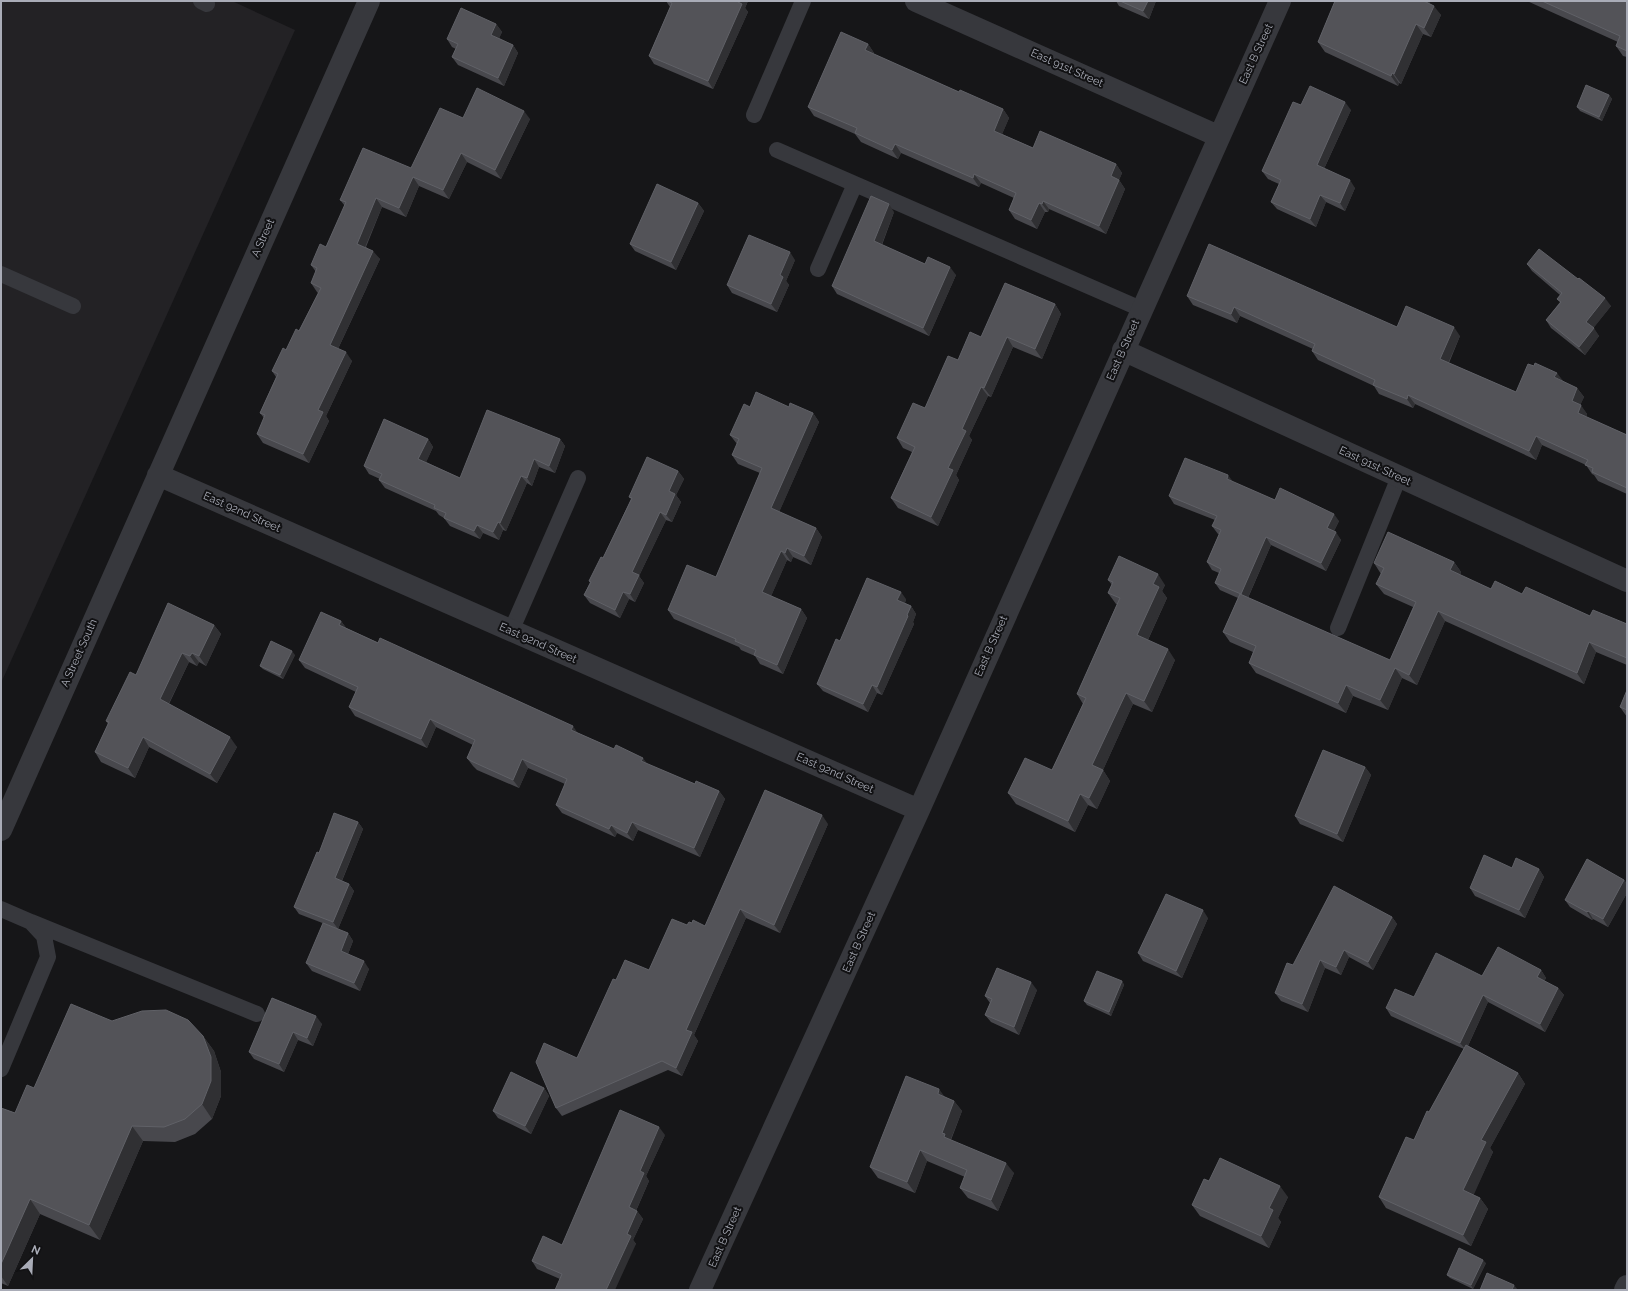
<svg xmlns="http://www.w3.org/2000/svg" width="1628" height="1291" font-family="Raleway,sans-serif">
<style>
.built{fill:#232225}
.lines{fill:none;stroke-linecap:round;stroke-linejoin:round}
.lane{stroke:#37383d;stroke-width:16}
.street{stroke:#37383d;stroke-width:22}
.wall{fill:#48484d}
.shaded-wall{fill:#303033}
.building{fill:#535358;stroke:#606167}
.labels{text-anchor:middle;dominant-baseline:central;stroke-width:4;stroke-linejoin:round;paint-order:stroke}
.street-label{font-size:11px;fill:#a9acb7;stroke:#111113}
</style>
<rect width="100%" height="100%" fill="#161618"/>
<!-- built -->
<path class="built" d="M1 1H232L295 30 1 683Z"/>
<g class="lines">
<!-- lane -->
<path class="lane" d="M201 1 207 4
M754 115 803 1
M777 150 1141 309
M818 269 855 184
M1 274 73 306
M1338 628 1399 477
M511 631 578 478
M1 909 31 922 44 936 48 957 1 1069
M31 922 257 1014"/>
<!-- street -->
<path class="street" d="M916 1 1218 136
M1123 350 1627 581
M158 475 919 810
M1 830 369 1
M700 1290 919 810 1280 1
M1625 1290 1627 1286"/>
</g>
<!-- wall -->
<path class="wall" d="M666 1H748L745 8 748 12 713 89 654 64 649 56 670 7Z
M1116 1H1156L1149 19 1119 6Z
M1335 1H1430L1429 4 1441 15 1431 37 1423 34 1401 84 1399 83 1398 86 1325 52 1318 42Z
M1527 1H1627V57L1623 56 1616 46 1618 42Z
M496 24 502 32 499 38 513 45 518 53 504 86 458 65 452 57 456 49 452 47 447 39Z
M868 44 874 53 873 54 959 92 1003 109 1009 118 1002 134 1033 148 1116 164 1122 173 1119 180 1125 189 1106 234 1049 209 1048 212H1045L1037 229 1015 219 1009 210 1014 198 981 183 979 187 901 153 898 159 861 142 855 134 814 116 808 107Z
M1609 95 1612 99 1602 121 1580 111 1577 107Z
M1301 105 1351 110 1324 169 1355 188 1345 211 1326 202 1316 227 1277 209 1271 202 1279 184 1268 179 1262 171Z
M463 118 530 119 501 179 467 162 449 199 419 186 406 217 382 207 366 247 380 259 338 349 352 361 326 416 329 421 309 463 263 443 257 434 264 418 260 413 276 377 272 371 286 350 299 331 318 293 317 292 311 283 316 272 311 265 326 247 345 206 340 200 411 168Z
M698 203 704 211 676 270 635 251 630 244Z
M894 212 882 245 925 264 956 275 929 336 837 294 832 286Z
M795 260 786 281 789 285 777 312 732 293 727 285Z
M1527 264 1611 306 1593 328 1599 336 1585 355 1551 328 1546 320 1560 302 1557 299 1560 295 1532 271Z
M1187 296 1397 327 1460 336 1449 363 1516 392 1564 382 1577 388 1584 397 1580 405 1587 414 1586 417 1627 435V494L1598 481 1594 475 1592 474 1586 465 1542 445 1536 460 1415 404 1413 408 1379 394 1374 386 1318 360 1312 351 1313 349 1240 316 1237 323 1193 305Z
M1055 304 1061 314 1042 359 1013 347 991 397 988 396 969 436 972 440 956 475 959 480 938 526 898 508 891 498 912 452 903 448 897 438 925 408 958 360 981 337Z
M750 407H789L813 413 819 422 779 512 816 528 822 537 811 565 793 557 791 562 787 560 771 596 801 609 807 618 783 674 760 664 755 656 741 650 739 647 674 619 668 610 716 577 760 473 738 464 732 455 737 444 730 435Z
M428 439 433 447 426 462 460 478 560 439 565 446 555 473 539 467 532 486 527 483 506 531 503 530 499 540 483 533 480 539 450 526 444 518 439 515 436 511 385 488 379 480 380 479 369 474 364 466Z
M678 471 684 479 676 495 681 502 672 522 666 520 639 576 644 583 635 602 629 599 620 618 590 603 584 595 590 582 589 581 603 558 631 499 629 497Z
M1233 482 1275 500 1339 521 1334 531 1341 540 1326 571 1271 545 1248 598 1390 660 1413 607 1384 594 1376 584 1381 574 1374 563 1454 562 1461 572 1460 575 1491 589 1522 594 1590 616 1627 624V665L1596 652 1584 684 1445 621 1417 685 1402 678 1388 710 1353 696 1346 713 1256 673 1249 663 1253 652 1230 642 1223 632 1238 598 1220 590 1215 583 1219 573 1212 570 1207 562 1219 534H1218L1212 526 1215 520 1174 504 1169 496Z
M1108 580 1165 585 1162 591 1167 598 1148 640 1175 660 1152 712 1133 704 1103 770 1110 781 1097 809 1088 805 1075 832 1016 804 1008 793 1052 770 1083 704 1077 694 1117 604H1116L1108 593 1112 585Z
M906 599 905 603 911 606 916 614 913 622 914 624 882 695 877 693 868 712 823 691 817 684 840 641Z
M341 621 346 628 578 733 647 764 695 784 719 791 725 799 700 857 638 830 633 841 617 833 615 837 562 813 556 805 565 784 528 768 519 788 477 770 473 766 467 758 473 745 436 727 427 748 355 716 349 707 356 692 305 668 299 660Z
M214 625 221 634 206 666 199 662 197 666 189 662 169 704 237 747 217 783 149 747 135 778 101 762 95 752 108 724 106 721Z
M295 655 283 679 263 669 260 666Z
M1627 690V717L1620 707Z
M1365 767 1371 775 1343 842 1300 824 1295 816Z
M358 822 363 829 342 881 349 884 354 891 338 929 299 914 294 907 319 853Z
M828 824 780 933 746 918 694 1035 698 1041 682 1076 668 1070 562 1116 556 1108 577 1058 616 980 649 970 687 925 692 923 705 926Z
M1512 868 1539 869 1544 877 1525 918 1475 896 1470 888Z
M1624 880 1627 884V893L1608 927 1593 919 1592 920 1570 907 1565 900Z
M1392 917 1397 924 1373 970 1349 957 1341 975 1325 968 1308 1012 1281 1001 1275 993 1293 965Z
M1208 918 1182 978 1143 961 1138 953Z
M348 933 353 941 348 954 369 969 360 991 312 971 306 963Z
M1541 970 1546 978 1544 981 1558 988 1564 995 1545 1032 1488 1002 1468 1046 1518 1073 1525 1084 1490 1148 1493 1152 1473 1195 1480 1198 1488 1209 1471 1246 1386 1208 1379 1197 1414 1140 1464 1049 1391 1016 1386 1008 1414 997 1482 976Z
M1122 981 1124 985 1111 1016 1087 1005 1084 1001Z
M1037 990 1019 1035 991 1022 985 1015 990 1003 985 996Z
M272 998 322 1024 313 1046 298 1040 284 1072 254 1059 249 1052Z
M112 1021 203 1036 214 1051 221 1072V1096L212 1119 195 1134 175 1142 143 1141 100 1240 40 1214 8 1286 1 1283V1108L15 1113 34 1088Z
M544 1088 549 1096 531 1134 498 1118 493 1111Z
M945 1097 954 1101 962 1111 951 1140 1014 1173 998 1211 968 1198 960 1188 965 1177 927 1161 915 1193 878 1178 870 1167Z
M665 1135 646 1176 649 1181 636 1211H637L643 1219 633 1240 636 1244 560 1279 537 1269 532 1261 562 1245Z
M1209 1181 1288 1197 1278 1218 1281 1222 1269 1248 1200 1216 1192 1205Z
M1486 1263 1473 1289 1450 1278 1447 1275Z"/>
<!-- shaded-wall -->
<path class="shaded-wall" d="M739 1H748L745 8 748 12 713 89 708 81Z
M1148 1H1156L1149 19 1143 11Z
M1421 1H1430L1427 9Z
M1434 6 1441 15 1431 37 1424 28Z
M496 24 502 32 497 43 491 35Z
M1416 24 1423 34 1401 84 1394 74Z
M868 44 874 53 871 59 865 50Z
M513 45 518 53 504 86 498 78Z
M1392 73 1399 83 1398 86 1391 76Z
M1609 95 1612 99 1602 121 1599 117Z
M1345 102 1351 110 1322 173 1317 165Z
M1003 109 1009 118 1000 139 994 131Z
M524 111 530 119 501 179 495 170Z
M895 144 901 153 898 159 892 150Z
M461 153 467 162 449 199 443 190Z
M1116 164 1122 173 1117 185 1111 176Z
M974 174 981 183 979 187 973 178Z
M413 177 419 186 406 217 399 208Z
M1119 180 1125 189 1106 234 1099 226Z
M1350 180 1355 188 1345 211 1340 203Z
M1320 195 1326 202 1316 227 1310 219Z
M376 198 382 207 363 252 357 244Z
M1043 201 1049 209 1048 212 1042 204Z
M698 203 704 211 676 270 671 262Z
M1039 203 1045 212 1037 229 1031 220Z
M889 204 894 212 880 249 874 241Z
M373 251 380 259 336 353 330 345Z
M790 252 795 260 786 281 789 285 777 312 771 304 780 275Z
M950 267 956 275 929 336 923 328Z
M1605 298 1611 306 1592 330 1586 322Z
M1055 304 1061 314 1042 359 1035 349Z
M1234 307 1240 316 1237 323 1231 314Z
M1454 327 1460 336 1446 368 1440 359Z
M1594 328 1599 336 1585 355 1579 347Z
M1007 337 1013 347 991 397 984 388Z
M346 352 352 361 326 416 329 421 309 463 303 454 318 410Z
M1557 373 1564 382 1554 377Z
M981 387 988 396 969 436 972 440 956 475 959 480 938 526 931 517 962 429Z
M1577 388 1584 397 1578 410 1572 401Z
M1408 395 1415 404 1413 408 1407 399Z
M1581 405 1587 414 1584 422 1578 413Z
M813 413 819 422 777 517 771 508Z
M1536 436 1542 445 1536 460 1529 451Z
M428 439 433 447 424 467 418 459Z
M560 439 565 446 555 473 549 466Z
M534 459 539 467 532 486 527 478Z
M678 471 684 479 676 495 681 502 672 522 666 515 669 491Z
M1228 475 1234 483 1227 479Z
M521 476 527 483 506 531 500 523Z
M660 512 666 520 639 576 644 583 635 602 630 594 632 572Z
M1334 514 1339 521 1332 535 1327 528Z
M498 522 503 530 499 540 493 532Z
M477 525 483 533 480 539 474 531Z
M816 528 822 537 811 565 804 556Z
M1336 532 1341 540 1326 571 1321 563Z
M1266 537 1271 545 1246 602 1241 594Z
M787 548 793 557 791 562 785 553Z
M781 551 787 560 769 601 762 592Z
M1454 562 1461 572 1457 581 1450 570Z
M1158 574 1165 585 1162 591 1167 598 1145 646 1137 635 1153 584Z
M623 592 629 599 620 618 615 610Z
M901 592 906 599 903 608 897 600Z
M911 606 916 614 913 622 914 624 882 695 877 687Z
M801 609 807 618 783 674 777 665Z
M1438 611 1445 621 1417 685 1409 675Z
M341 621 347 629 339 625Z
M214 625 221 634 206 666 199 656Z
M1589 642 1596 652 1584 684 1577 673Z
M1168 649 1175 660 1152 712 1144 701Z
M292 651 295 655 283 679 280 675Z
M182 653 189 662 166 709 160 699Z
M192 653 199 662 197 666 190 656Z
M1395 668 1402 678 1388 710 1380 700Z
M872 685 877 693 868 712 863 704Z
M1346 685 1353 696 1346 713 1338 703Z
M1126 693 1133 704 1103 770 1110 781 1097 809 1089 798 1092 765Z
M430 719 436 727 427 748 421 739Z
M573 726 579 735 571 730Z
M143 737 149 747 135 778 128 768Z
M230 737 237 747 217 783 210 774Z
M643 758 649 766 641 761Z
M522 759 528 768 519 788 513 780Z
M1365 767 1371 775 1343 842 1337 834Z
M719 791 725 799 700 857 694 848Z
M1080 794 1088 805 1075 832 1068 821Z
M822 815 828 824 780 933 774 925Z
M358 822 363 829 340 885 335 878Z
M632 822 638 830 633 841 627 833Z
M611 825 617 833 615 837 609 829Z
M1539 869 1544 877 1525 918 1519 910Z
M1624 880 1627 884V893L1608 927 1603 919Z
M349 884 354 891 338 929 333 922Z
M740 909 746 918 694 1035 698 1041 682 1076 676 1068 686 1030Z
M1203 910 1208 918 1182 978 1176 971Z
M1588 911 1593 919 1592 920 1587 912Z
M1392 917 1397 924 1373 970 1368 962Z
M348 933 353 941 346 959 341 951Z
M1344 950 1349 957 1341 975 1336 967Z
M1320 960 1325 968 1308 1012 1302 1004Z
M364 961 369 969 360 991 354 983Z
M1541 970 1546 978 1543 984 1537 977Z
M1122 981 1124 985 1111 1016 1109 1012Z
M1031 982 1037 990 1019 1035 1014 1027Z
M1558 988 1564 995 1545 1032 1540 1024Z
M1483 995 1488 1002 1466 1050 1460 1043Z
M316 1016 322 1024 313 1046 307 1038Z
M293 1032 298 1040 284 1072 279 1064Z
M203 1036 214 1051 221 1072V1096L212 1119 202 1104Z
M1518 1073 1525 1084 1490 1148 1493 1152 1471 1201 1463 1190 1481 1140Z
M544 1088 549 1096 531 1134 525 1126Z
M939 1089 947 1100 938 1094Z
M954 1101 962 1111 950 1141 951 1148 942 1133Z
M132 1126 143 1141 100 1240 89 1225Z
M659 1127 665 1135 646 1176 649 1181 634 1215 629 1207 640 1171Z
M920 1150 927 1161 915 1193 907 1182Z
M1006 1163 1014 1173 998 1211 991 1200Z
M1280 1186 1288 1197 1278 1218 1281 1222 1269 1248 1261 1236 1269 1208Z
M1480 1198 1488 1209 1471 1246 1463 1235Z
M30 1199 40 1214 8 1286 1 1276V1264Z
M637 1211 643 1219 633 1240 636 1244 615 1290H606L627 1234Z
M1483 1260 1486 1263 1473 1289 1471 1285Z
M1514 1285 1518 1290H1512Z"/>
<!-- building -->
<path class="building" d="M668 1H739L738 2 742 4 708 81 649 56 672 3Z
M1120 1H1148L1143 11Z
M1335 1H1424L1434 6 1424 28 1416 24 1394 74 1392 73 1391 76 1318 42Z
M1542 1H1627V51L1616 46 1620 36Z
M461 8 496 24 491 35 513 45 498 78 452 57 458 44 447 39Z
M841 32 868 44 865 50 959 92 960 90 1003 109 994 131 1033 148 1040 131 1116 164 1111 176 1119 180 1099 226 1043 201 1042 204 1039 203 1031 220 1009 210 1016 193 974 174 973 178 895 144 892 150 855 133 857 128 808 107Z
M1586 85 1609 95 1599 117 1577 107Z
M1310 86 1345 102 1317 165 1350 180 1340 203 1320 195 1310 219 1271 202 1281 180 1262 171 1293 102 1301 105Z
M477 88 524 111 495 170 461 153 443 190 413 177 399 208 376 198 357 244 373 251 330 345 346 352 318 410 323 412 303 454 257 434 265 415 260 413 278 374 272 371 283 348 286 350 296 329 299 331 321 288 311 283 317 268 311 265 320 244 326 247 346 202 340 200 363 148 411 168 440 108 463 118Z
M657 184 698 203 671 262 630 244Z
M871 196 889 204 874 241 925 264 928 257 950 267 923 328 832 286Z
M749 235 790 252 780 275 783 277 771 304 727 285Z
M1209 244 1397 327 1406 306 1454 327 1440 359 1516 392 1528 364 1534 366 1535 363 1557 373 1554 377 1577 388 1572 401 1581 405 1578 413 1627 435V488L1592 472 1593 468 1585 465 1588 460 1536 436 1529 451 1408 395 1407 399 1373 385 1375 380 1312 351 1315 344 1234 307 1231 314 1187 296Z
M1539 249 1578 279 1579 278 1605 298 1586 322 1594 328 1579 347 1546 320 1561 302 1557 299 1562 293 1527 264Z
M1005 283 1055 304 1035 349 1007 337 984 388 981 387 962 429 966 431 948 468 953 470 931 517 891 498 915 447 897 438 913 403 925 408 948 356 958 360 970 332 981 337Z
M756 392 789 407 790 403 813 413 771 508 816 528 804 556 787 548 785 553 781 551 762 592 801 609 777 665 754 655 756 650 735 641 736 639 668 610 687 565 716 577 762 468 732 455 739 439 730 435 744 404 750 407Z
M487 410 560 439 549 466 534 459 527 478 521 476 500 523 498 522 493 532 477 525 474 531 444 518 446 513 434 508 435 505 379 480 382 474 364 466 384 419 428 439 418 459 460 478Z
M647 457 678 471 669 491 675 494 666 515 660 512 632 572 639 575 630 594 623 592 615 610 584 595 591 582 589 581 601 557 603 558 632 498 629 497Z
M1185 458 1228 475 1227 479 1275 500 1280 488 1334 514 1327 528 1336 532 1321 563 1266 537 1241 594 1215 583 1221 569 1207 562 1221 530 1212 526 1217 516 1169 496Z
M1388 532 1454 562 1450 570 1491 589 1495 581 1522 594 1526 587 1590 616 1593 610 1627 624V658L1589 642 1577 673 1438 611 1409 675 1395 668 1380 700 1346 685 1338 703 1249 663 1256 646 1223 632 1240 594 1390 660 1416 602 1376 584 1384 568 1374 563Z
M1119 556 1158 574 1153 584 1159 587 1137 635 1168 649 1144 701 1126 693 1092 765 1103 770 1089 798 1080 794 1068 821 1008 793 1025 758 1052 770 1086 698 1077 694 1120 598 1108 593 1113 582 1108 580Z
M867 578 901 592 897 600 911 606 907 615 908 616 877 687 872 685 863 704 817 684 836 639 840 641Z
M168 603 214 625 199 656 192 653 190 656 182 653 160 699 230 737 210 774 143 737 128 768 95 752 109 722 106 721 130 672 136 675Z
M321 612 341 621 339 625 378 643 380 638 573 726 571 730 614 749 616 745 643 758 641 761 695 784 696 781 719 791 694 848 632 822 627 833 611 825 609 829 556 805 567 779 522 759 513 780 471 761 467 758 475 740 430 719 421 739 349 707 358 687 299 660Z
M271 641 292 651 280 675 260 666Z
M1627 690V710L1620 707Z
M1323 750 1365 767 1337 834 1295 816Z
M765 790 822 815 774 925 740 909 686 1030 692 1032 676 1068 662 1061 556 1108 536 1062 544 1043 577 1058 613 979 616 980 625 960 649 970 672 919 687 925 689 922 692 923 693 920 705 926Z
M334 813 358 822 335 878 349 884 333 922 294 907 317 852 319 853Z
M1484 855 1512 868 1516 858 1539 869 1519 910 1470 888Z
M1587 859 1624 880 1603 919 1588 911 1587 912 1565 900Z
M1334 886 1392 917 1368 962 1344 950 1336 967 1320 960 1302 1004 1275 993 1287 963 1293 965Z
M1166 894 1203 910 1176 971 1138 953Z
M323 923 348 933 341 951 364 961 354 983 306 963Z
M1498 947 1541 970 1537 977 1558 988 1540 1024 1483 995 1460 1043 1386 1008 1395 989 1414 997 1436 953 1482 976Z
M997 968 1031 982 1014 1027 985 1015 992 999 985 996Z
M1097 971 1122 981 1109 1012 1084 1001Z
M272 998 316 1016 307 1038 293 1032 279 1064 249 1052Z
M71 1004 112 1021 142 1011 166 1010 188 1020 203 1036 211 1057V1081L202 1104 185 1119 164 1127 132 1126 89 1225 30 1199 1 1264V1108L15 1113 27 1085 34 1088Z
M1466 1045 1518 1073 1481 1140 1486 1142 1463 1190 1480 1198 1463 1235 1379 1197 1406 1137 1414 1140 1427 1111 1429 1112Z
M511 1072 544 1088 525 1126 493 1111Z
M906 1076 939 1089 938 1094 954 1101 942 1133 945 1134 944 1137 1006 1163 991 1200 960 1188 967 1170 920 1150 907 1182 870 1167Z
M620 1110 659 1127 640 1171 644 1173 629 1207 637 1211 627 1234 631 1236 606 1290H555L562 1274 532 1261 543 1236 562 1245Z
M1220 1158 1280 1186 1269 1208 1273 1210 1261 1236 1192 1205 1204 1179 1209 1181Z
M1459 1248 1483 1260 1471 1285 1447 1275Z
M1487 1273 1514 1285 1512 1290H1480Z"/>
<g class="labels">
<!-- street labels -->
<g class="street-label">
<text transform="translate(1256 54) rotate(-65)">East B Street</text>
<text transform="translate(1067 68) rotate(24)">East 91st Street</text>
<text transform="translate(263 238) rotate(-66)">A Street</text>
<text transform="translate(1123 350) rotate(-66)">East B Street</text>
<text transform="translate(1375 466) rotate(25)">East 91st Street</text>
<text transform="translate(242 512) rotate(24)">East 92nd Street</text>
<text transform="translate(538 643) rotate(24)">East 92nd Street</text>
<text transform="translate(991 646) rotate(-66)">East B Street</text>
<text transform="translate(79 653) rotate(-66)">A Street South</text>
<text transform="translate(835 773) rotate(24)">East 92nd Street</text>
<text transform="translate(859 942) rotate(-66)">East B Street</text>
<text transform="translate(725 1237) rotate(-66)">East B Street</text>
</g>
</g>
<!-- border -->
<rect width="1628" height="1291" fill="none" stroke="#a9acb7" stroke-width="4"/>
<!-- north arrow -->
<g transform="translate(32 1259) rotate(24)" stroke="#111113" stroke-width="3" paint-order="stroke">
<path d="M0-3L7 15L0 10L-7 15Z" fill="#a9acb7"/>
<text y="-6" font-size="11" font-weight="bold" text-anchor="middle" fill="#a9acb7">N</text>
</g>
</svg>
